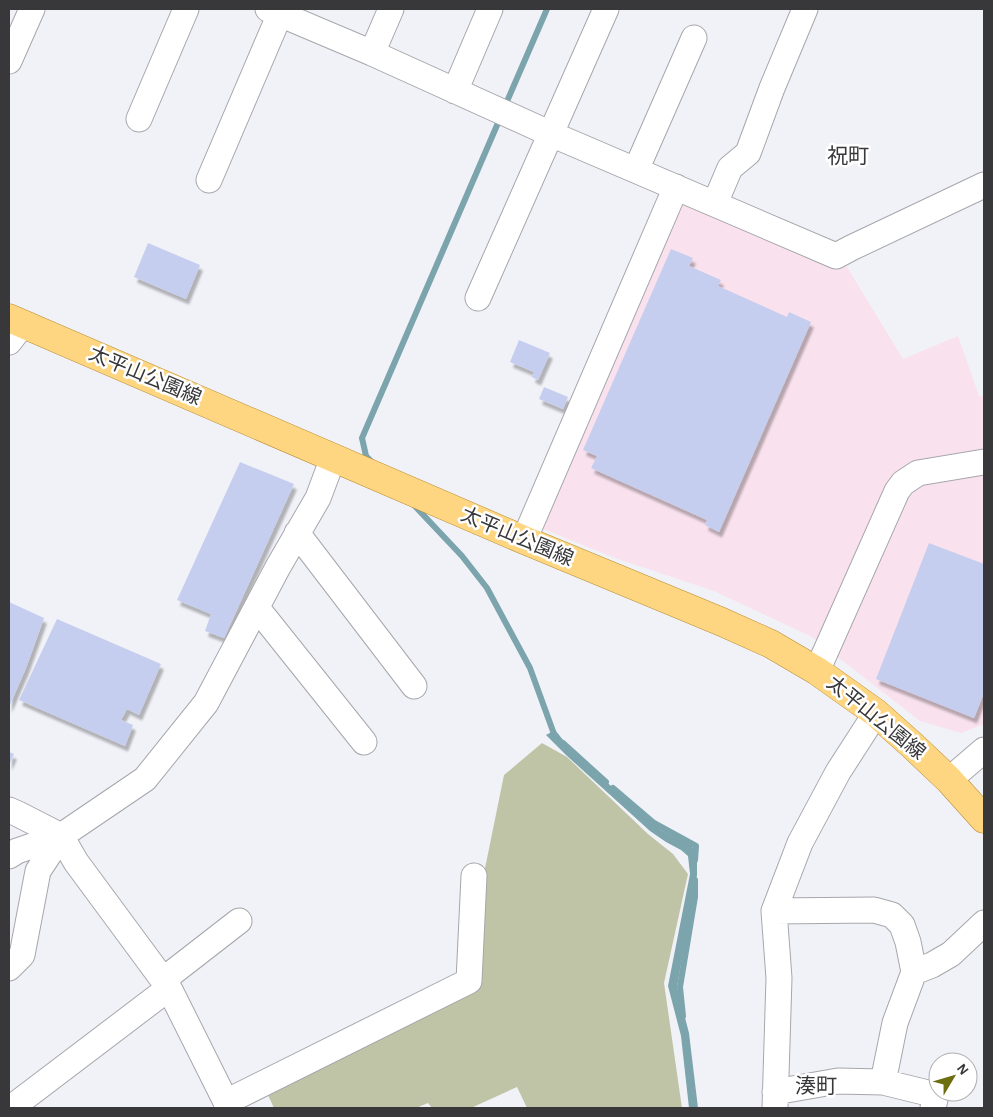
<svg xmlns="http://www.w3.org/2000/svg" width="993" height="1117" font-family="'Alegreya Sans','Noto Sans JP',sans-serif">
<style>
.commercial{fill:#f9e1ed}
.green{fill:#c0c4a7}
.water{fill:#7ba4ad}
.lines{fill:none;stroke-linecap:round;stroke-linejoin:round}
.stream{stroke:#7ba4ad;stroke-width:6}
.building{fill:#c6ceef;filter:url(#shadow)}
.minor-casing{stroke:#a6a7ac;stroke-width:27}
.major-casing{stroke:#b98d32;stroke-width:29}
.minor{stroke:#fff;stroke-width:25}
.major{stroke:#fed681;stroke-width:28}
.labels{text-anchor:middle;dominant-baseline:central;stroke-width:5;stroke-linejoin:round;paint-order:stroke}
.street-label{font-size:20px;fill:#38383b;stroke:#fff}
.neighbourhood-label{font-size:21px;fill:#38383b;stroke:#fff}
</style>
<defs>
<filter id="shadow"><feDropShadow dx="3" dy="5.5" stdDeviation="1" flood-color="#0004"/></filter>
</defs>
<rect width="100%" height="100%" fill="#f1f2f8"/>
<!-- commercial -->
<path class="commercial" d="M690 202 847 267 903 359 958 336 979 396H984V724L961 733 920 721 812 637 714 591 615 558 541 528 681 206Z"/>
<!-- green -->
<path class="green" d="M542 743 567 757 648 834 673 854 688 874 664 983 682 1108H527L517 1087 471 1108H432L428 1103 416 1108H274L266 1091 475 988 482 883 504 775Z"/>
<!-- water -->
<path class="water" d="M555 730 572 751 659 829 691 846 696 852 697 858V875L677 987 689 1033 698 1108H689L681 1036 668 986 690 874 688 856 681 850 666 842 650 831 566 755 546 735Z"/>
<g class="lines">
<!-- stream -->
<path class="stream" d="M505 106 547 9
M374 464 366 456 362 438 501 116
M412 503 462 556 487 588 530 668 554 734 556 736
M563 743 606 782
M613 788 654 823 696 846 695 860
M683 1016 680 987 695 897V880"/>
</g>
<!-- building -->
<path class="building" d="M148 243 200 265 186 299 134 277Z
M671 249 693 258 689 266 721 280 718 286 787 317 789 312 811 322 719 532 705 525 707 520 591 468 597 456 583 450Z
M519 340 550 353 538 380 532 377 534 372 510 362Z
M544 387 568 397 563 409 539 399Z
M240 462 294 484 224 638 205 631 211 614 177 600Z
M929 543 984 564V693L974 718 876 679Z
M9 602 44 618 26 668 9 707Z
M57 619 161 664 139 715 127 709 121 720 133 725 125 746 19 700Z
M9 752 14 754 9 765Z"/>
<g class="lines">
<defs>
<path id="minor" d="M268 9 372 53 551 134 836 256 851 248 984 185
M372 53 391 9
M9 61 32 9
M455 91 490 9
M139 119 186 9
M636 170 694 38
M209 180 282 9
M715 203 730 168 748 153 772 88 805 9
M478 298 606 9
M9 342 23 324
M297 533 414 686
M524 540 676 187
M257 608 364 742
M817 671 897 491 903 483 918 473 984 462
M949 780 984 750
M9 810 18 814 61 836 76 862 169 988 226 1102 227 1108
M9 856 17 851 61 836 145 779 206 703 278 567 318 498 333 458
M774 911 874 910 892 915 902 925 908 942 914 972 895 1023 883 1082
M9 968 22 955 38 871 61 836
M914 972 932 965 951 954 984 923
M163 980 239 921
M775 1092 838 1081 883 1082 936 1095 933 1108
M226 1102 469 981 474 876
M11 1108 169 988
M775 1108 779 978 774 911 800 843 838 772 876 713"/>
<path id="major" d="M9 318 524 540 722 622 771 644 817 671 876 713 913 746 949 780 984 819"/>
</defs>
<!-- minor casing -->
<use href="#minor" class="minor-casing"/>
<!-- major casing -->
<use href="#major" class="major-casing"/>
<!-- minor -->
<use href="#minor" class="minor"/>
<!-- major -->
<use href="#major" class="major"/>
</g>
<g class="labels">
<!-- street labels -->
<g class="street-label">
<text transform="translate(145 376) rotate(23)">太平山公園線</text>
<text transform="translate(517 537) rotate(23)">太平山公園線</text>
<text transform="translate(876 718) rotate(39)">太平山公園線</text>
</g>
<!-- neighbourhood labels -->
<g class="neighbourhood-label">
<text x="848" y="156">祝町</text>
<text x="816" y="1086">湊町</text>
</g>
</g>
<!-- border -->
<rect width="993" height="1117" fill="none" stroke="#38383b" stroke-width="20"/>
<!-- north arrow -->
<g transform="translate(953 1077) rotate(52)"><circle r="24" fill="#ffffff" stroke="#afafb1"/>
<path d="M0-4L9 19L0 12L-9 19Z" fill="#6d6e10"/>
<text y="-8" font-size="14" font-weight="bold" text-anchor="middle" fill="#38383b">N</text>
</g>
</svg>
